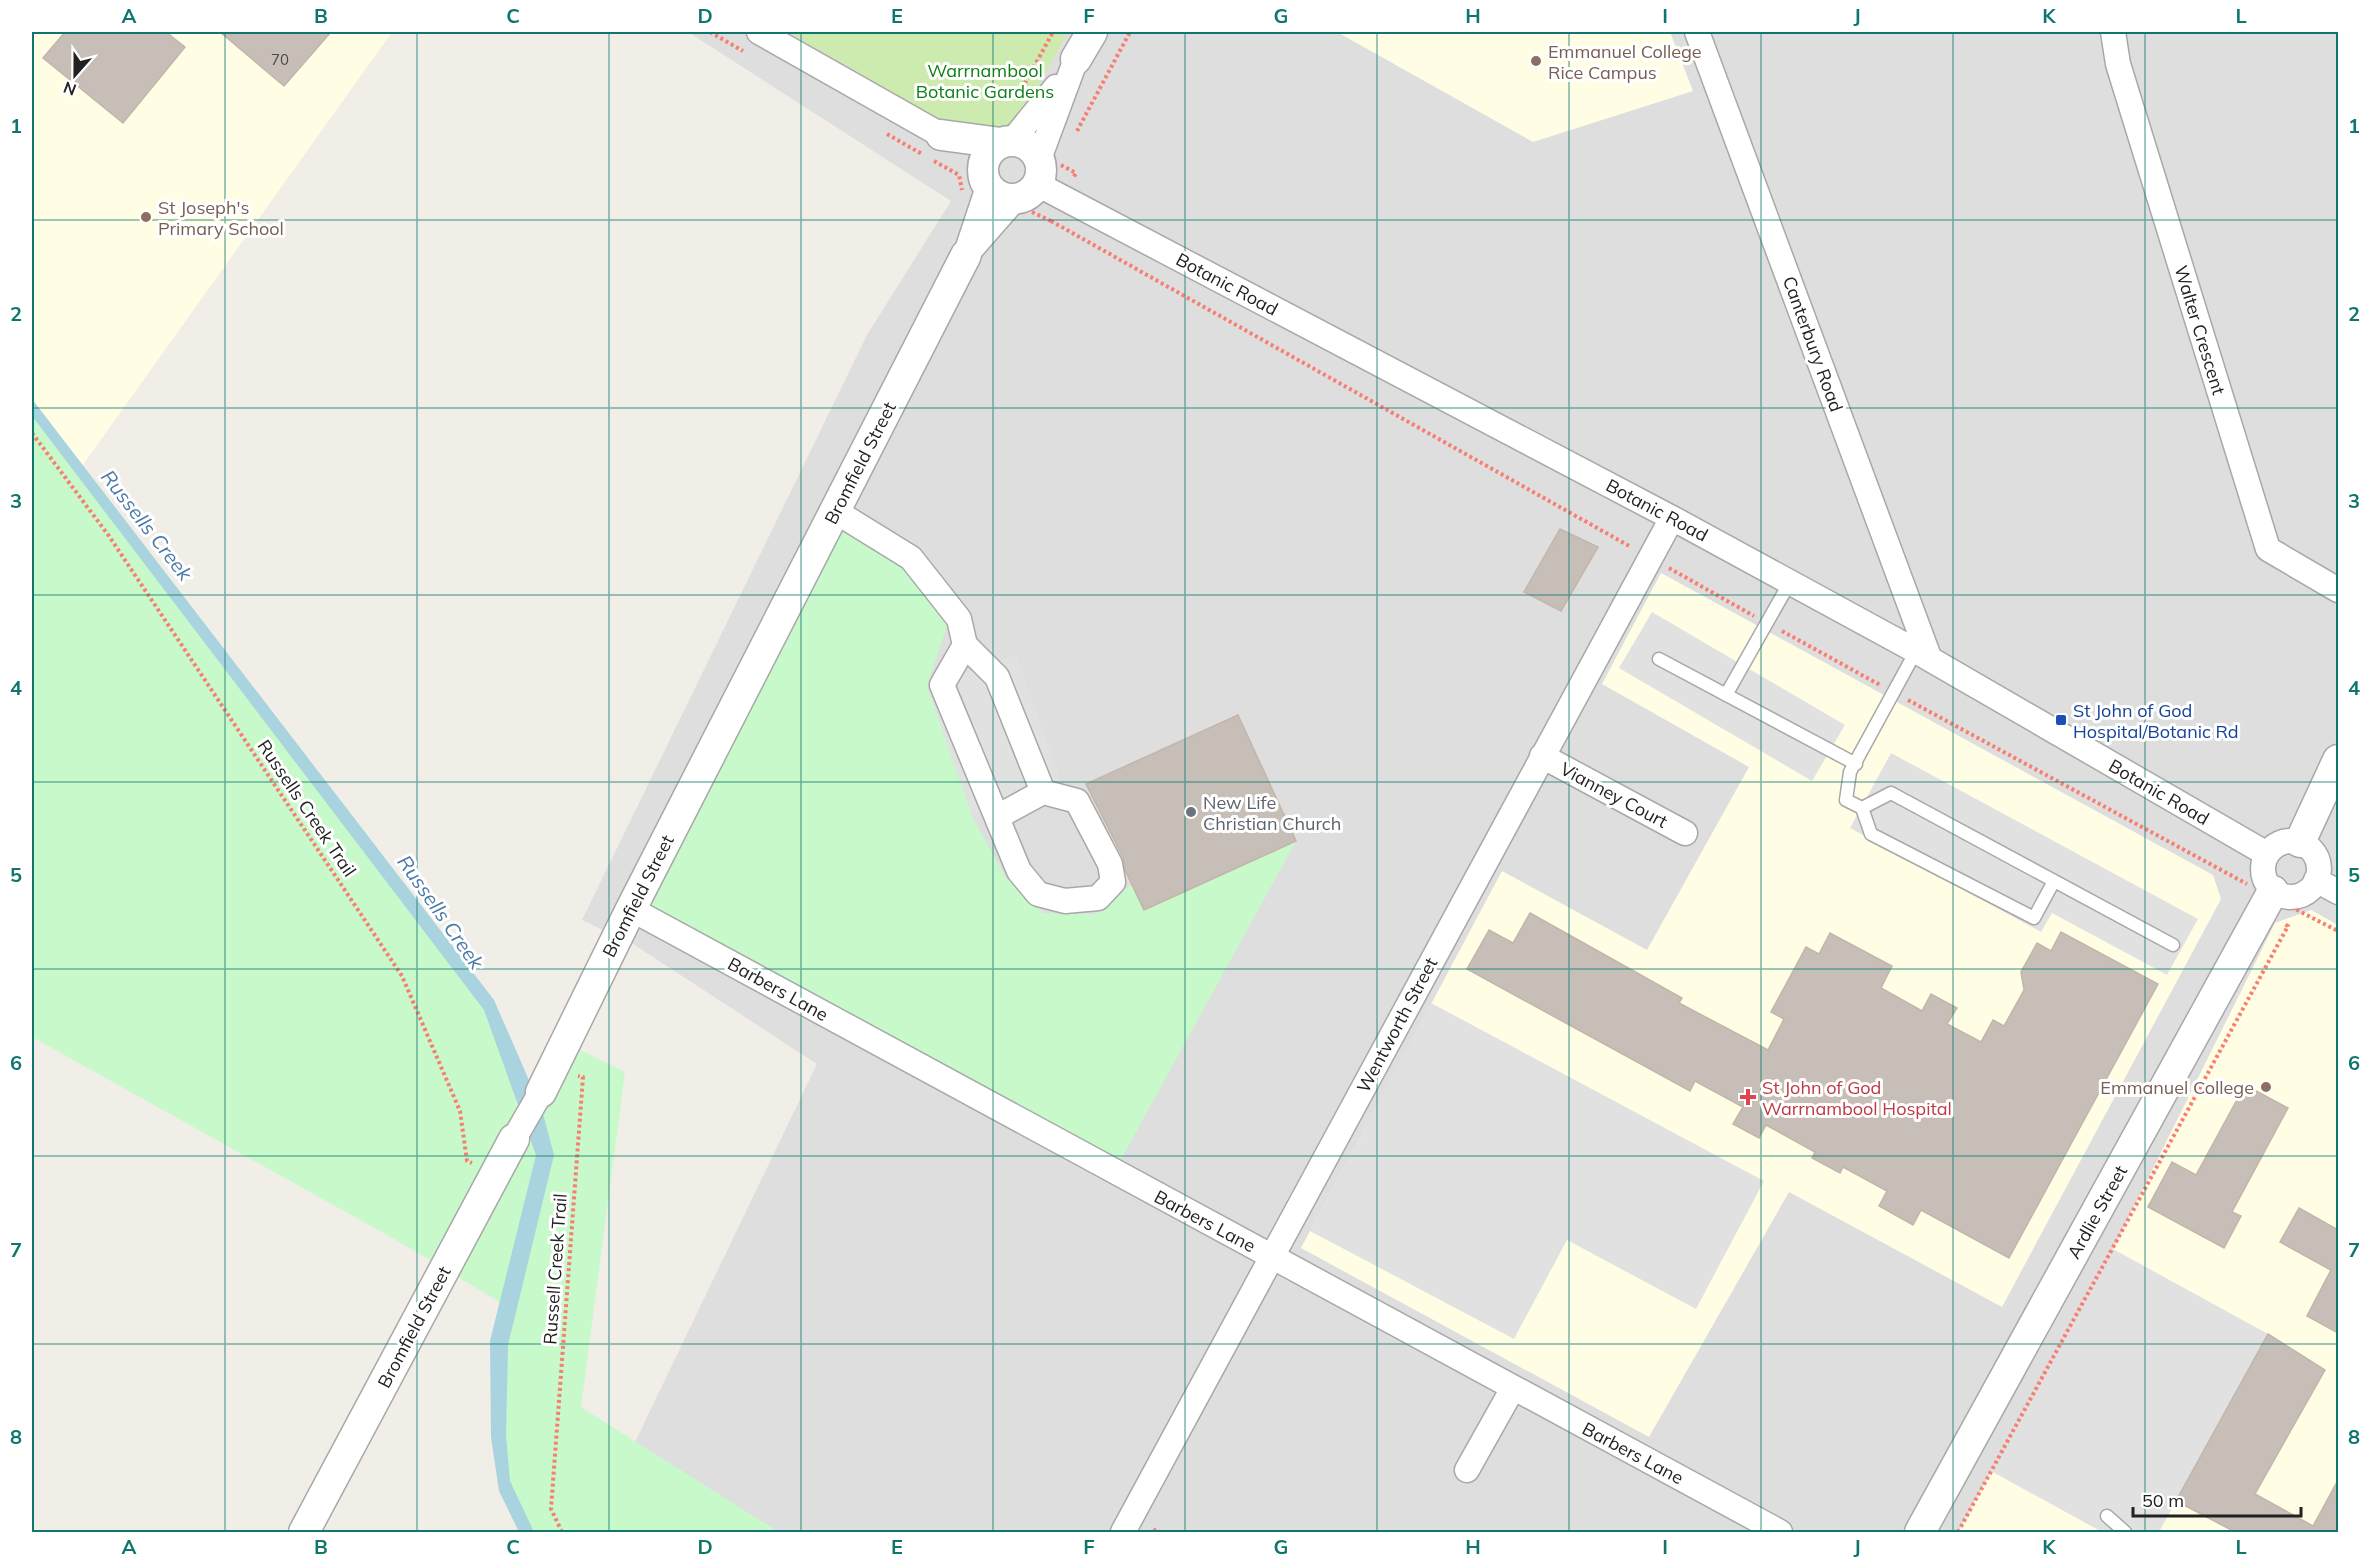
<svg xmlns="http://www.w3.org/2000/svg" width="2370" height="1564" font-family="Mulish,sans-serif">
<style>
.residential{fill:#dfdede}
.education{fill:#fffee4}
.grass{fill:#cdeaaf}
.park{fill:#c7f9ca}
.parking{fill:#e1e1e1}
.water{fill:#a9d3de}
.building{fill:#c6beb7;stroke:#c3b5aa;stroke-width:1.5}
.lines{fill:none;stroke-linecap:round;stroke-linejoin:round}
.service-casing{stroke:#a8a8a8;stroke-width:15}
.minor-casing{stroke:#a8a8a8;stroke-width:27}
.tertiary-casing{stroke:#a8a8a8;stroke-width:33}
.path{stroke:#f87e72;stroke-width:4;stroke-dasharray:3 3;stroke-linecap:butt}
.service{stroke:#fff;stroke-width:12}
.minor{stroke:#fff;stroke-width:24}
.tertiary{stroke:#fff;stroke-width:30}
.grid{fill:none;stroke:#0f766e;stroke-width:1.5;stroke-opacity:0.55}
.education-dot{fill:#8d6e63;stroke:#fff;stroke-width:2}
.transit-dot{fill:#1a4fb4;stroke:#fff;stroke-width:2}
.worship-dot{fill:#6b7280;stroke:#fff;stroke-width:2}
.health-dot{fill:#e0444e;stroke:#fff;stroke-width:2}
.labels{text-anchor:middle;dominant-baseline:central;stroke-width:6;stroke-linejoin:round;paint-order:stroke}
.number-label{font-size:15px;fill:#4a4846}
.education-label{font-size:18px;fill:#785e54;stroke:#fff;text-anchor:start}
.park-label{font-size:18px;fill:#0d8115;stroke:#fff}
.street-label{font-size:18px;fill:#212121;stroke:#fff}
.transit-label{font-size:18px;fill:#164399;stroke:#fff;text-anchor:start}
.worship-label{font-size:18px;fill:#5b616d;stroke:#fff;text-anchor:start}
.health-label{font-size:18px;fill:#be3a42;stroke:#fff;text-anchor:start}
.water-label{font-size:20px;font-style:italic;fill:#4a7aa9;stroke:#fff}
.neatline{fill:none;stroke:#0f766e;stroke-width:2}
.grid-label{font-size:20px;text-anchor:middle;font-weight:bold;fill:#0f766e}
</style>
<rect width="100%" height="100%" fill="#f1eee8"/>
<!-- residential -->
<path class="residential" d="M688 32H2338V1532H778L635 1442 817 1064 633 944 582 920 867 335 951 201Z"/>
<!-- education -->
<path class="education" d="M32 32H392L82 466 32 402Z
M1337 32H1670L1693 91 1533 142Z
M1661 573 2213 875 2221 899 2002 1307 1789 1192 1649 1437 1301 1248 1502 871 1647 950 1749 767 1602 684Z
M2311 910 2338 925V1532H1958L2113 1249 2275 923Z"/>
<!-- grass -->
<path class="grass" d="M788 32H1068L1022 116 1007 126 993 129 944 122Z"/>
<!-- park -->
<path class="park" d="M32 416 489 1009 523 1123 566 1043 625 1072 581 1407 778 1532H526L505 1489 508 1307 396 1240 32 1037Z
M828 526 868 543 919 577 947 626 927 686 973 818 1006 878 1044 913 1096 914 1132 884 1144 910 1296 841 1114 1172 631 909Z"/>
<!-- parking -->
<path class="parking" d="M1652 612 1845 725 1812 781 1619 668Z
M1016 655 1063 787 973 818 927 686Z
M1891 753 2198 919 2167 975 2052 913 2041 932 1850 828Z
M1431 1003 1764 1181 1696 1309 1567 1240 1514 1339 1310 1231Z
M2113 1249 2268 1334 2159 1532H2102L1991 1471Z"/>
<!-- water -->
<path class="water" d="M32 399 494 1000 542 1110 554 1155 508 1345 506 1435 510 1481 534 1532H519L499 1491 491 1437 490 1341 536 1155 484 1010 32 416Z"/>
<!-- building -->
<path class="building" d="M65 32H166L185 47 123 123 43 58Z
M220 32H331L284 86Z
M1560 529 1598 547 1561 611 1524 592Z
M1238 715 1296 841 1144 910 1125 870 1123 857 1086 784Z
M1530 913 1682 998 1679 1003 1768 1050 1784 1019 1771 1012 1806 947 1819 954 1830 933 1892 966 1881 988 1922 1011 1931 994 1957 1008 1947 1024 1981 1042 1993 1020 2004 1026 2024 990 2021 972 2037 943 2051 951 2061 932 2158 984 2009 1258 1921 1210 1913 1225 1879 1206 1887 1191 1843 1167 1840 1173 1812 1158 1815 1152 1766 1125 1759 1138 1733 1124 1743 1107 1695 1081 1690 1091 1467 969 1489 930 1513 943Z
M2245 1085 2288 1108 2232 1212 2241 1216 2224 1248 2148 1207 2172 1162 2196 1175Z
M2299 1208 2338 1230V1333L2307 1316 2331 1270 2280 1242Z
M2268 1334 2325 1370 2255 1494 2313 1526 2338 1480V1533H2237L2176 1501Z"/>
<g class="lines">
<defs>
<path id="service" d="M1916 651 1850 772 1846 800 1862 808 1871 834 2034 918 2054 881
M1659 659 1856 764
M1726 695 1790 582
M1862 808 1891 793 2173 945
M2107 1516 2125 1532"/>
<path id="minor" d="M759 32 941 135
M1697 32 1929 657
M2113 32 2118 64 2268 549 2338 590
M1012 141 1056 87
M1039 159 1076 59
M1037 184 1672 518 1916 651 2267 854
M968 247 988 187
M966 255 1015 199
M835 511 911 558 959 619 965 645 997 677 1043 792 1077 801 1110 864 1113 882 1098 898 1065 901 1038 894 1019 871 942 685 965 645
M1542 756 1685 833
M997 817 1043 792
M2263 869a28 28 0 1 1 56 0a28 28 0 1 1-56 0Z
M2316 880 2338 892
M631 909 1780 1532
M514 1139 541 1092
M1467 1470 1513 1388
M1123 1532 1672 518"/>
<path id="tertiary" d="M1076 59 1092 32
M941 135 1001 143
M983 170a29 29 0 1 1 58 0a29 29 0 1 1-58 0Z
M2300 842 2338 760
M541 1092 631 909 966 255
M304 1532 514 1139
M1920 1532 2273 891"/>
</defs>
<!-- service casing -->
<use href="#service" class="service-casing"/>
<!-- minor casing -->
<use href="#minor" class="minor-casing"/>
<!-- tertiary casing -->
<use href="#tertiary" class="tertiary-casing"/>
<!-- path -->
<path class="path" d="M710 32 743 51
M1019 94 1053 32
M1077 131 1130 32
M887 134 922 154
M934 161 959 175 962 190
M1061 165 1076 173 1073 178
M1032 212 1051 221 1052 219
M1051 221 1631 547
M32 433 109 536 402 976 460 1111 467 1161 472 1163
M1669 568 1754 616
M1782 631 1880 685
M1908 700 2247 884
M2291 907 2338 931
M562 1532 551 1509 583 1077 578 1076
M1154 1532 1155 1530 1160 1532
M1958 1532 2288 926 2284 924"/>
<!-- service -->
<use href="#service" class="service"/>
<!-- minor -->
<use href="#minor" class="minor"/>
<!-- tertiary -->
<use href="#tertiary" class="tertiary"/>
</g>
<!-- grid -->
<path class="grid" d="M225 32V1532M417 32V1532M609 32V1532M801 32V1532M993 32V1532M1185 32V1532M1377 32V1532M1569 32V1532M1761 32V1532M1953 32V1532M2145 32V1532M32 220H2338M32 408H2338M32 595H2338M32 782H2338M32 969H2338M32 1156H2338M32 1344H2338"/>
<!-- markers -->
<g class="education-dot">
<circle cx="1536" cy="61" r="6"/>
<circle cx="146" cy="217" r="6"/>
<circle cx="2266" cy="1087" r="6"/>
</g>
<rect class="transit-dot" x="2055" y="714" width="12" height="12" rx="3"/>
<circle class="worship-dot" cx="1191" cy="812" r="6"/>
<path class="health-dot" d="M1745 1088h6v6h6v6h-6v6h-6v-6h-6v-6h6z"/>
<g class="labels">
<!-- number labels -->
<g class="number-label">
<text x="280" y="59">70</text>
</g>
<!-- education labels -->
<g class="education-label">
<text x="1548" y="51">Emmanuel College<tspan x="1548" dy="21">Rice Campus</tspan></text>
<text x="158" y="207">St Joseph's<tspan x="158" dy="21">Primary School</tspan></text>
<text x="2254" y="1087" text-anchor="end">Emmanuel College</text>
</g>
<!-- park labels -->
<g class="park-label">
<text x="985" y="70">Warrnambool<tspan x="985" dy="21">Botanic Gardens</tspan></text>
</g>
<!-- street labels -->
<g class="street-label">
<text transform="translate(1227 284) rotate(28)">Botanic Road</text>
<text transform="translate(2200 330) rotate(73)">Walter Crescent</text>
<text transform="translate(1813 344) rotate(70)">Canterbury Road</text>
<text transform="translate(860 463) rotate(-63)">Bromfield Street</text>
<text transform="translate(1657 510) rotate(28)">Botanic Road</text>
<text transform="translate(2159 792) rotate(30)">Botanic Road</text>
<text transform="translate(1614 795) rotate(28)">Vianney Court</text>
<text transform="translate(307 808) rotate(56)">Russells Creek Trail</text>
<text transform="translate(638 896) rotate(-63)">Bromfield Street</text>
<text transform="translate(778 989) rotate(29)">Barbers Lane</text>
<text transform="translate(1397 1025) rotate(-62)">Wentworth Street</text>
<text transform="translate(2097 1212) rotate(-61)">Ardlie Street</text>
<text transform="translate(1205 1221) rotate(28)">Barbers Lane</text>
<text transform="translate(555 1269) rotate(-86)">Russell Creek Trail</text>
<text transform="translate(414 1327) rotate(-62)">Bromfield Street</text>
<text transform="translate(1633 1453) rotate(28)">Barbers Lane</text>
</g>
<!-- transit labels -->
<g class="transit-label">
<text x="2073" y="710">St John of God<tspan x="2073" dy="21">Hospital/Botanic Rd</tspan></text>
</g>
<!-- worship labels -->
<g class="worship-label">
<text x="1203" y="802">New Life<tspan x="1203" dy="21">Christian Church</tspan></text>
</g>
<!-- health labels -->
<g class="health-label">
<text x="1762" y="1087">St John of God<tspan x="1762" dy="21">Warrnambool Hospital</tspan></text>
</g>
<!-- water labels -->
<g class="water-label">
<text transform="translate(147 525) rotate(52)">Russells Creek</text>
<text transform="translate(441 912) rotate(55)">Russells Creek</text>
</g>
</g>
<!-- border -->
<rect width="2370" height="1564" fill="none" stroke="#ffffff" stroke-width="66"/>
<!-- north arrow -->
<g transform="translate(75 75) rotate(201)" stroke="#ffffff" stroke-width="4.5" paint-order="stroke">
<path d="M0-4.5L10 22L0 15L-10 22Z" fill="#212121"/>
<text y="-9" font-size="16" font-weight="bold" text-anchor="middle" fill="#212121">N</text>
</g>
<!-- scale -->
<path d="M2133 1507v9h168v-9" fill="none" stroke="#212121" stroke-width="3"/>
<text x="2142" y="1507" font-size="18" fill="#212121" stroke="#ffffff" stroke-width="4.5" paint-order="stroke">50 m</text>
<rect x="33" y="33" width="2304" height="1498" class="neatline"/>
<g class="grid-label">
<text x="129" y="23">A</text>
<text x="321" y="23">B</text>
<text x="513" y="23">C</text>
<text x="705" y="23">D</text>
<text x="897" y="23">E</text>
<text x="1089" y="23">F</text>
<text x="1281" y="23">G</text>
<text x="1473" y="23">H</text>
<text x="1665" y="23">I</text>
<text x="1857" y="23">J</text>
<text x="2049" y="23">K</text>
<text x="2241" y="23">L</text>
<text x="16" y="133">1</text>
<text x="2354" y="133">1</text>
<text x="16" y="321">2</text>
<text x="2354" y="321">2</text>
<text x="16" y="508">3</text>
<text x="2354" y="508">3</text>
<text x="16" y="695">4</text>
<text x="2354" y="695">4</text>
<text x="16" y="882">5</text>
<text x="2354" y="882">5</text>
<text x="16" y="1070">6</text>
<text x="2354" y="1070">6</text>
<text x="16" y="1257">7</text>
<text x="2354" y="1257">7</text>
<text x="16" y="1444">8</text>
<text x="2354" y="1444">8</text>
<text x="129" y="1554">A</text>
<text x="321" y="1554">B</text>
<text x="513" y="1554">C</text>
<text x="705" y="1554">D</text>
<text x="897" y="1554">E</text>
<text x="1089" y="1554">F</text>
<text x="1281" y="1554">G</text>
<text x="1473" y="1554">H</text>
<text x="1665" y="1554">I</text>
<text x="1857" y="1554">J</text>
<text x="2049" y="1554">K</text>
<text x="2241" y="1554">L</text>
</g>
</svg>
